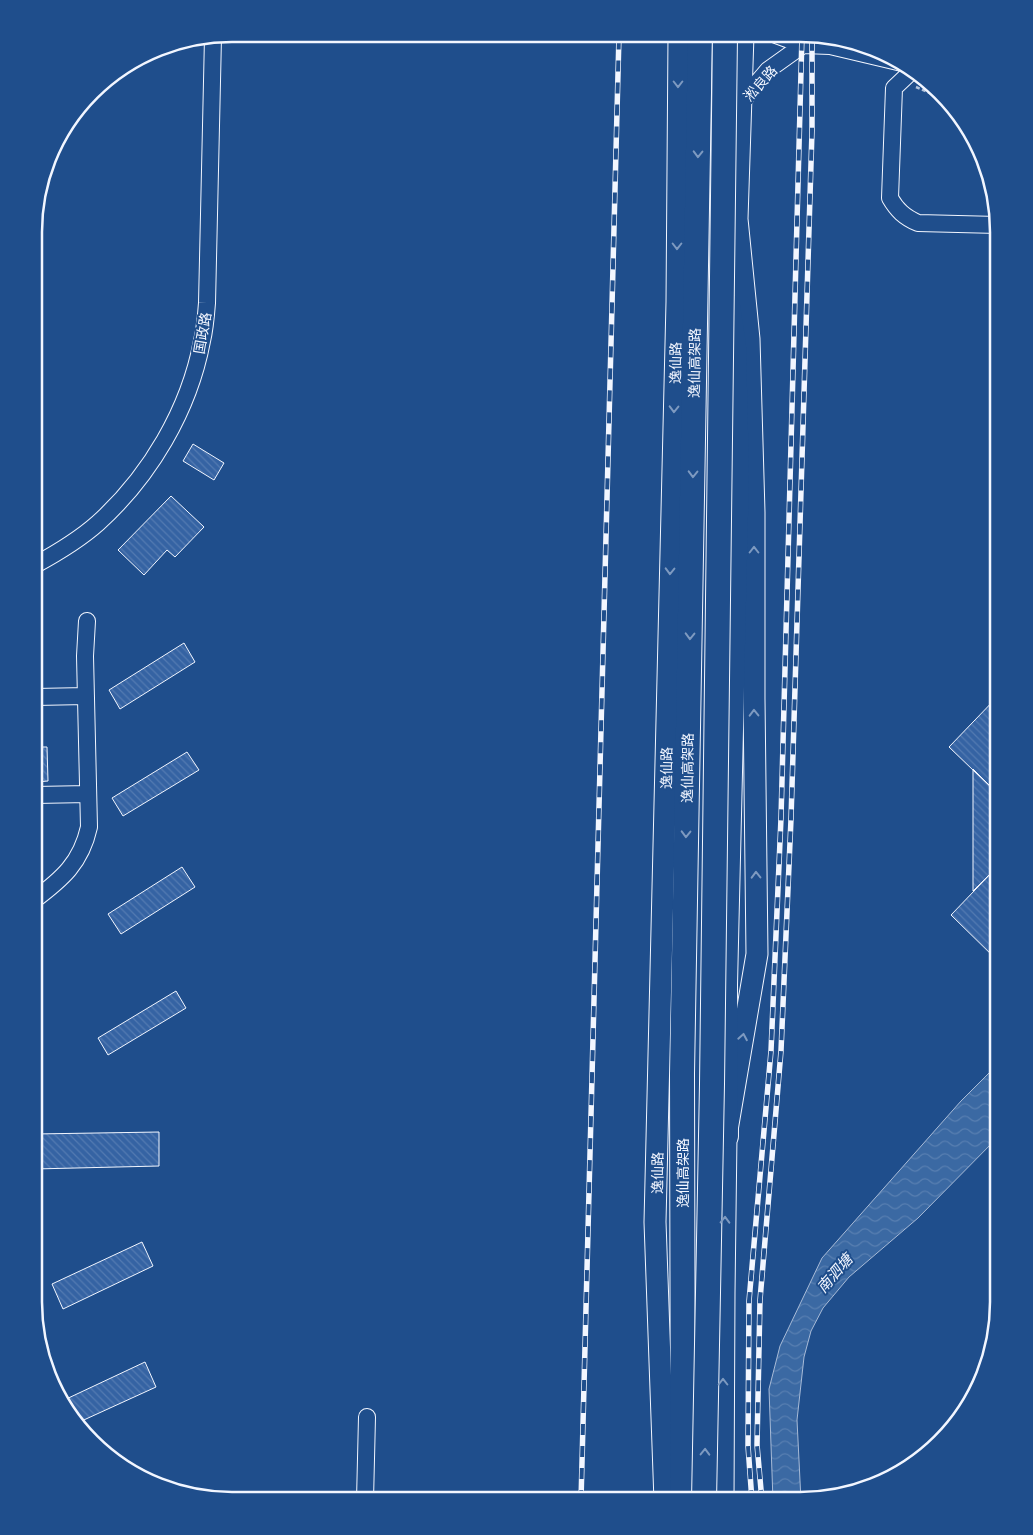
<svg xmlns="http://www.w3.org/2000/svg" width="1033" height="1535" font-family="Commissioner,'Noto Sans SC',sans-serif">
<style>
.water{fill:url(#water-waves);stroke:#a8bbd7}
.building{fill:url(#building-back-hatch);stroke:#f2f6ff}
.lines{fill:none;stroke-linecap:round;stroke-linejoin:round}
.minor-casing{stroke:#f2f6ff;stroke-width:18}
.major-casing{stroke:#f2f6ff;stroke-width:23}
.highway-casing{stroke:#f2f6ff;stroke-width:26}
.path{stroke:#b3c4dc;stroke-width:2.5;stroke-dasharray:4 2.5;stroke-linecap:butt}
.minor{stroke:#1f4e8c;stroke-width:16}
.major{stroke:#1f4e8c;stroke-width:21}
.highway{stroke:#1f4e8c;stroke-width:24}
.rail-casing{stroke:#f2f6ff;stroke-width:5.5}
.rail{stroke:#1f4e8c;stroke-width:4;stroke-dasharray:11;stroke-linecap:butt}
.highway-bridge-casing{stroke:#f2f6ff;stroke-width:26;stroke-linecap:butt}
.highway-bridge{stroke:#1f4e8c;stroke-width:24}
.oneway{stroke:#7e9ac0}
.labels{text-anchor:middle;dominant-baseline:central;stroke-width:4;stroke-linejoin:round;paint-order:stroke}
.street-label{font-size:14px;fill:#f2f6ff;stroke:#1f4e8c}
.water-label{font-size:15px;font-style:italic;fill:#f2f6ff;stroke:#1f4e8c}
.rim{fill:none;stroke:#f2f6ff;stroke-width:2.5}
</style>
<defs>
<pattern id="water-waves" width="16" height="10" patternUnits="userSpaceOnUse" patternTransform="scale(1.25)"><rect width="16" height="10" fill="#3b69a3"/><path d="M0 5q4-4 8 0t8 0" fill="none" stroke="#587fb1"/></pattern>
<pattern id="building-back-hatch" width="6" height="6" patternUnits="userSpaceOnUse" patternTransform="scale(1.25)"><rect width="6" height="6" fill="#3563a3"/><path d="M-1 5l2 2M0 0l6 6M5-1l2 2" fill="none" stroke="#537ab1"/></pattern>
</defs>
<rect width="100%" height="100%" fill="#1f4e8c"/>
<!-- water -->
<path class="water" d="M999 1063V1136L918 1218 849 1277 823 1308 811 1331 804 1357 797 1420 801 1501H773L769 1389 780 1346 822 1258 961 1101Z"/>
<!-- building -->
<path class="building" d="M193 444 224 463 214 480 183 461Z
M171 496 204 527 175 557 167 550 144 575 118 550Z
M184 643 195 662 120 709 109 690Z
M999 695V795L949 747Z
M35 747H47L48 781 35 782Z
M187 752 199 770 123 816 112 798Z
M973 769 999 795V865L973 891Z
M999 865V962L951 915Z
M182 867 195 887 121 934 108 914Z
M176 991 186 1008 108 1055 98 1038Z
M159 1132V1166L34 1169V1134Z
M142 1242 153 1266 63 1309 52 1284Z
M145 1362 156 1387 75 1424 62 1401Z"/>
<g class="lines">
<defs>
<path id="minor" d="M776 35 803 45 830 46 902 63
M913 70 894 88 890 198C897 210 904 217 918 223L998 225
M741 104 751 90 768 70 803 45
M35 565C57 553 79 540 98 523 150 476 189 410 202 341 205 329 206 316 207 303L213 37
M35 697 86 696
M35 795 88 794
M34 900C62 879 81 863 89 827L85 656 87 621
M365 1500 367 1417"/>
<path id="major" d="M665 1501 655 1222 677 302 679 35
M723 1501 724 1293 726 1136 757 954 754 699V512L749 339 737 219 743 35"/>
<path id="highway" d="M726 1136 725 985 737 474 734 345 728 306
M683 1501 682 1074 700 35"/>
</defs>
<!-- minor casing -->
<use href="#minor" class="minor-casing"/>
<!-- major casing -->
<use href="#major" class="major-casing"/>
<!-- highway casing -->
<use href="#highway" class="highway-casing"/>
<!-- path -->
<path class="path" d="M916 87 948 101"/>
<!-- minor -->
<use href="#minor" class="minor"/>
<!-- major -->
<use href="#major" class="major"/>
<!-- highway -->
<use href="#highway" class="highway"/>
<defs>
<path id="rail" d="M276 1500V1496
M581 1501 619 35
M752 1501 748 1446 749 1301 771 1051 781 818 802 35
M762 1501 757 1445 760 1300 781 1051 791 819 812 131V35"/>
</defs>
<!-- rail casing -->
<use href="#rail" class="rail-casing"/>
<!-- rail -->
<use href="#rail" class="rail"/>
<defs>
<path id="highway-bridge" d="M704 1501 712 1084 725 35"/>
</defs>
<!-- highway-bridge casing -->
<use href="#highway-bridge" class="highway-bridge-casing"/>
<!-- highway-bridge -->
<use href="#highway-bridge" class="highway-bridge"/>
</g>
<!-- one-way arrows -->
<defs><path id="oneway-chevron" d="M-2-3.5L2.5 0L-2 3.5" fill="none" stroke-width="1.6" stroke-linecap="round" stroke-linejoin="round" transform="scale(1.25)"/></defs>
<g class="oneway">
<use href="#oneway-chevron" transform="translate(678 84) rotate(90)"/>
<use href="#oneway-chevron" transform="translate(698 154) rotate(91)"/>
<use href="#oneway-chevron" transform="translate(677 246) rotate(90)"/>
<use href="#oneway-chevron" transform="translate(674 409) rotate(91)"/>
<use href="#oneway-chevron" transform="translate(693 474) rotate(91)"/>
<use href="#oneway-chevron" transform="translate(754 550) rotate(-90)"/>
<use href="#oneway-chevron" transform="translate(670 571) rotate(91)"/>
<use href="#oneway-chevron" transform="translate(690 636) rotate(91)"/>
<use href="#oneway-chevron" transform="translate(754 713) rotate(-91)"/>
<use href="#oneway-chevron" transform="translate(686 834) rotate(91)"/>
<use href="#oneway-chevron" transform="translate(756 875) rotate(-91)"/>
<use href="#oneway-chevron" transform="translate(743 1037) rotate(-80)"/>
<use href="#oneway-chevron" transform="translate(725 1220) rotate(-89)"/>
<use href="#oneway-chevron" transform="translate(723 1382) rotate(-90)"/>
<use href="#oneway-chevron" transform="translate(705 1452) rotate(-89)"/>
</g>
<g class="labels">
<!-- street labels -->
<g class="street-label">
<text transform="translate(760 83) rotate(-48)">淞良路</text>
<text transform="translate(202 333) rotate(-80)">国政路</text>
<text transform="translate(675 363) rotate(-89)">逸仙路</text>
<text transform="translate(694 363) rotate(-89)">逸仙高架路</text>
<text transform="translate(666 768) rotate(-89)">逸仙路</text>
<text transform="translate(687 768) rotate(-89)">逸仙高架路</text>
<text transform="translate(657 1173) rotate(-89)">逸仙路</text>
<text transform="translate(682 1173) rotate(-90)">逸仙高架路</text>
</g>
<!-- water labels -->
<g class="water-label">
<text transform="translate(834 1273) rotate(-49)">南泗塘</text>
</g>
</g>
<!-- crop -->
<path d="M0 0H1033V1535H0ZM232 42H800A190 190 0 0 1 990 232V1302A190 190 0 0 1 800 1492H232A190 190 0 0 1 42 1302V232A190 190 0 0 1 232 42Z" fill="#1f4e8c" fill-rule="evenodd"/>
<path class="rim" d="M232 42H800A190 190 0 0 1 990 232V1302A190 190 0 0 1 800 1492H232A190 190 0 0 1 42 1302V232A190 190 0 0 1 232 42Z"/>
</svg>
